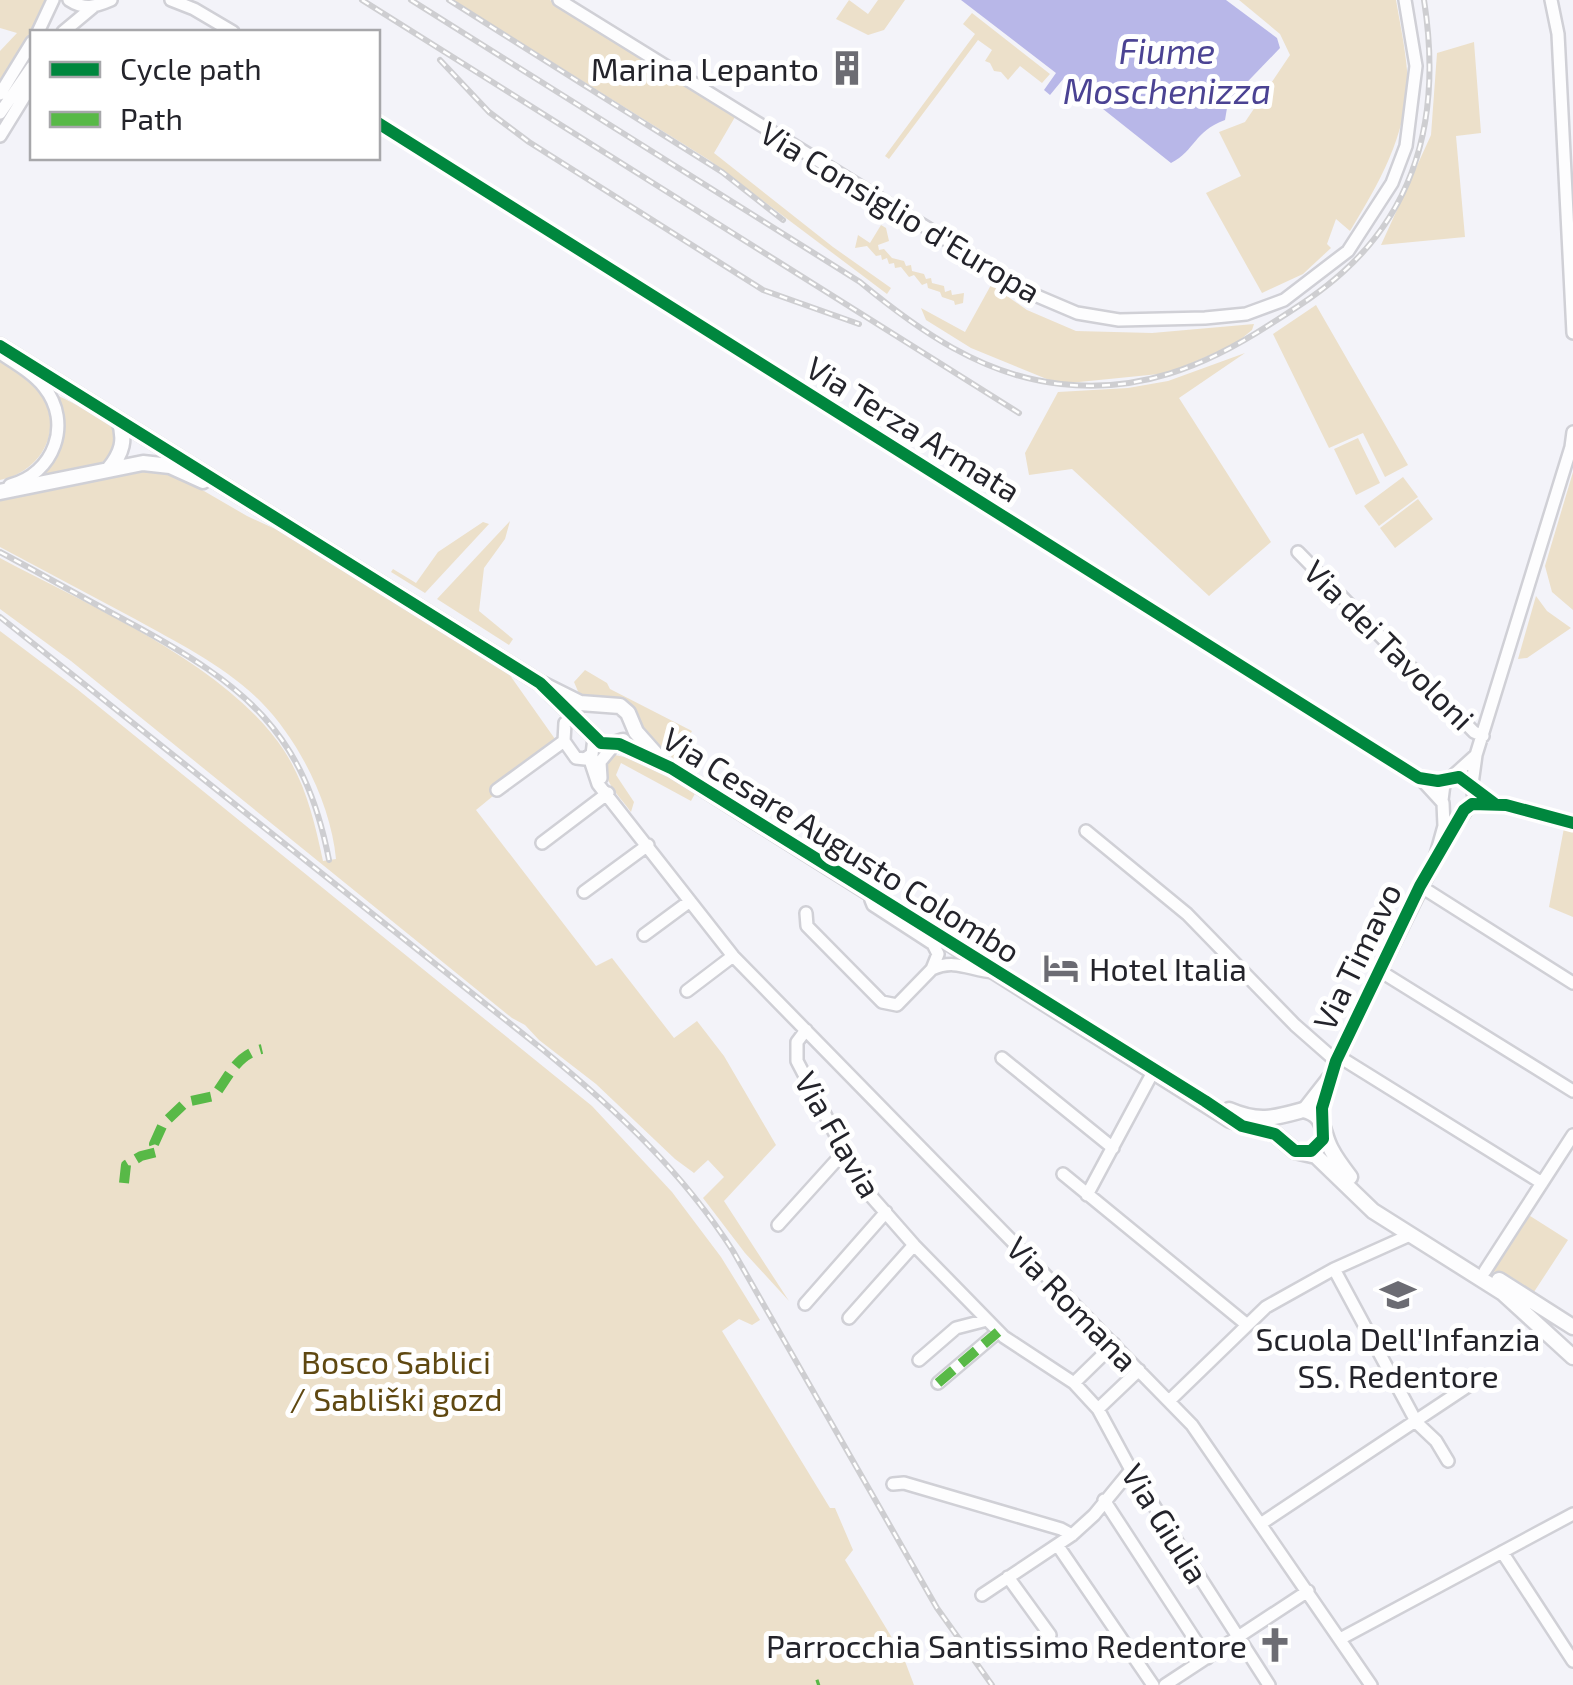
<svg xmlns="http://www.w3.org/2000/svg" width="1573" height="1685" font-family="'Exo 2',sans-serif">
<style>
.green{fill:#ece0ca}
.water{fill:#b8b7e8}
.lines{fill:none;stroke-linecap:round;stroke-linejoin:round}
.minor-casing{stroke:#d0d0d6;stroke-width:16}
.major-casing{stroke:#d0d0d6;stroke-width:19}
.minor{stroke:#fdfdfe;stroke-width:11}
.major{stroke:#fdfdfe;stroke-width:14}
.rail-casing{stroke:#ceced1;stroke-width:6}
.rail{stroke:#fff;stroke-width:2.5;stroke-dasharray:8;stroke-linecap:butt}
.quiet{stroke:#58b947;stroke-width:10;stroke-dasharray:20 10;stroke-linecap:butt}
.cycleway-casing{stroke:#fff;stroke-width:19}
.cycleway{stroke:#00873e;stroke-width:12}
.labels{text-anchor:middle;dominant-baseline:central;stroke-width:10;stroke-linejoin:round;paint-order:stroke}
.poi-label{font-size:32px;fill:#24242b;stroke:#fff;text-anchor:end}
.street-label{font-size:32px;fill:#24242b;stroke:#fff}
.park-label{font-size:32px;fill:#5f4811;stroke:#fff}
.water-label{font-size:35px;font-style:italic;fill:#4b4393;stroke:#fff}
</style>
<rect width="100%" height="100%" fill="#f3f3f9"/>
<!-- green -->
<path class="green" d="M0 0H45L41 15 0 81V51L17 33 0 28Z
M453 0H550L735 117 714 153 833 247 891 288 887 294 709 160Z
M849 0 868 14 878 0H905L884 30 868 35 836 19Z
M1239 0H1396C1400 23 1405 47 1407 70 1410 130 1380 182 1350 231L1336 219 1327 244 1331 248 1303 274 1262 293 1206 193 1241 176 1219 132 1245 122 1290 55 1280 34Z
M972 13 1050 74 1042 83 1020 66 1008 80 1001 72 994 71 990 63 985 61 992 50 978 40 889 159 885 156 975 34 963 24Z
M1474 42 1481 133 1456 136 1465 237 1381 245 1431 135 1437 53Z
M881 225 886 228 889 241 878 245 879 250 884 249 892 258 904 261 906 266 911 265 912 271 924 274 926 279 931 278 932 283 944 286 945 292 951 290 952 295 964 293 963 303 955 305 954 301 942 297 940 292 928 288 927 283 922 285 914 275 909 277 901 267 895 268 894 263 889 264 887 258 882 260 881 255 876 256 867 246 855 248 858 235 870 243Z
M991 285 1027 310 1076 331 1152 333 1254 324 1252 330 1235 344 1169 373 1059 384 971 348 926 320 921 308 965 332Z
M1316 305 1408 465 1385 477 1363 433 1329 448 1273 334Z
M1245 353 1179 398 1271 542 1209 596 1072 469 1029 475 1025 453 1058 392 1128 388 1168 381Z
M0 361C16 373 38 385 46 404 61 440 34 474 0 480Z
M55 394C68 401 111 420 117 431 121 438 118 441 116 447 105 471 68 472 45 478L42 473 52 461Z
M1358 438 1380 483 1356 495 1334 449Z
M143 471 173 473 247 516 295 538 507 671 555 739V745L476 810 596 966 612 958 674 1038 697 1021 724 1056 776 1145 724 1201 789 1301 745 1253 703 1198 724 1177 708 1160 694 1173 675 1159 596 1084 539 1040 525 1025 512 1018 71 661 0 609V558C91 607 228 664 285 752 306 785 315 823 323 861L336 859C331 805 300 742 262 703 227 667 178 643 135 619 90 595 45 571 0 547V497H16Z
M1573 472V610L1552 592 1545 566Z
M1403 477 1418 497 1379 526 1364 506Z
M1418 499 1433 519 1395 548 1380 528Z
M510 521 505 539 484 568 479 611 513 639 509 645 437 599Z
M483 522 489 524 425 593 391 572 393 569 416 583 438 552Z
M1536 596 1547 611 1571 628 1527 658 1518 659Z
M0 631 77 689 592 1106 672 1192 721 1257 760 1320 752 1325 739 1319 722 1331 830 1508H835L853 1550 845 1560 903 1656 914 1685H0Z
M585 670 607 683 610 689 692 731 679 753 684 757 679 764 642 728 628 703 611 696H580L574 682Z
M625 753 664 770 697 790 691 801 621 763 616 775 634 802 631 812C619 795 592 772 615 755L634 759Z
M1564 828 1573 831V917L1549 907Z
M1527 1214 1568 1240 1532 1295 1490 1269Z"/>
<!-- water -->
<path class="water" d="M961 0H1226L1277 38 1280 48 1228 102 1225 120C1193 132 1196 150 1171 163L1064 78 1050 95 1044 90 1056 73Z"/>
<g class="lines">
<defs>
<path id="minor" d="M69 0C84 10 95 7 111 0
M171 0 194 9 233 32
M559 0 1037 296 1077 313 1119 320 1205 318 1246 314 1284 300 1348 251 1392 183 1406 146 1416 66 1405 0
M1551 0 1558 34 1573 333
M38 32 53 0
M63 32 93 7
M0 94 32 42
M0 113 32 67
M378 123 1421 779 1443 803 1444 826 1434 862
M0 136 32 84
M0 353C15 363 33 373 44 387 73 423 54 474 10 485
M1298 552 1474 732 1483 736
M576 716 565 723 564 741 576 758 585 759 592 754
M594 738 591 763 598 784 733 956 1192 1425 1371 1685
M601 778 600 762 614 745
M497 790 564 741
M1442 800 1444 784 1476 755
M1472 804 1506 805 1573 823
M1086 831 1187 914 1295 1025 1336 1061
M542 843 608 793
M1444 843 1474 799 1472 784 1476 755 1571 447 1573 432
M1420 886 1573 983
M584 892 648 845
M806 913 807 926 882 1002 897 1005 932 969 938 954 933 944 873 905 871 900 874 893
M644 935 690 901
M932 969C956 958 971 971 995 972
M1380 971 1573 1091
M687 991 733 956
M806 1030 797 1042V1061L863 1187 914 1245 1004 1337 1074 1383 1098 1409 1131 1470 1269 1685
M1338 1056 1542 1183
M1002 1058 1113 1148
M1303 1110 1328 1078
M1322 1121V1108L1336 1061 1436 859
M1063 1174 1246 1324
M1087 1195 1154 1070
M778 1225 843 1153
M1334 1269 1417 1423 1436 1441 1448 1461
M1485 1271 1573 1135
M805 1304 886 1212
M849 1318 914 1245
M919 1360 956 1328 987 1320
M938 1383 998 1332
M1074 1383 1114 1344
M1169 1401 1266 1307 1334 1269 1410 1235
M1098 1409 1139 1370
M893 1484 904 1483 1061 1529 1072 1535
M1104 1500 1207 1658
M1262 1523 1468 1386
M1058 1546 1153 1685
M1502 1552 1573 1661
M1008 1577 1050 1635
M982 1595 1072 1535 1094 1515 1131 1470
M1340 1639 1573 1514
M1165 1685 1308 1591"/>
<path id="major" d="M0 346 540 683 580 703 620 706 628 713 636 732 660 759
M109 469C122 453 126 440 119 420
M0 492 143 463 170 466 203 481
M551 694 601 743 611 745 623 741
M619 744 671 768 1230 1120 1275 1134 1295 1151 1316 1156 1373 1211 1503 1293 1573 1357
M1229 1110C1259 1123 1274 1118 1303 1110 1326 1115 1321 1131 1331 1149 1336 1159 1343 1168 1350 1177
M1499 1280 1573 1327"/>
</defs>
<!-- minor casing -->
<use href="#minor" class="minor-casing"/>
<!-- major casing -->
<use href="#major" class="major-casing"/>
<!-- minor -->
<use href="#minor" class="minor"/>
<!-- major -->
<use href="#major" class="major"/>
<defs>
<path id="rail" d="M362 0 1019 413
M411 0 860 282C918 330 983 376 1061 384 1138 393 1204 367 1269 325 1294 309 1320 293 1343 272 1423 200 1440 102 1424 0
M449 0 722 172 783 220
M440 60 489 112 529 142 763 290 859 324
M0 552C45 576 89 601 134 625 244 685 304 731 329 860
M0 617 542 1049C615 1109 682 1171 733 1251L937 1608 992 1685"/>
</defs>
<!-- rail casing -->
<use href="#rail" class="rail-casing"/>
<!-- rail -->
<use href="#rail" class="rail"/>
<!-- quiet -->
<path class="quiet" d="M124 1183 126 1165 141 1156 157 1152 154 1144 163 1124 186 1102 214 1096C229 1077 236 1055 262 1049
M938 1383 998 1332
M817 1685 820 1684"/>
<defs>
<path id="cycleway" d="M378 123 1419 778 1438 781 1459 777 1495 804
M0 346 540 683 601 743 619 744 671 768 1205 1101 1242 1126 1275 1134 1295 1151H1311L1323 1139 1322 1108 1336 1061 1420 886 1464 810 1472 804 1506 805 1573 823"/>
</defs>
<!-- cycleway casing -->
<use href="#cycleway" class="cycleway-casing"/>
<!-- cycleway -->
<use href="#cycleway" class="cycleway"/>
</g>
<!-- icons -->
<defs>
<symbol id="building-bare" viewBox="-9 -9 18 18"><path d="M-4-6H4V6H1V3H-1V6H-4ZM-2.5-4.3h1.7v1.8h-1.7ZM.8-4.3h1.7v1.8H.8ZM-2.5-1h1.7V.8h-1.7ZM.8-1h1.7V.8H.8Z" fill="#6c6c73" stroke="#fff" stroke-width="2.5" paint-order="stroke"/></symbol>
<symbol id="hotel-bare" viewBox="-9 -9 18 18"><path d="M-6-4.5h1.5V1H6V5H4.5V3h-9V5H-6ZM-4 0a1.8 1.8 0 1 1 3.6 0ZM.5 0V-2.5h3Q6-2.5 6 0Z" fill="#6c6c73" stroke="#fff" stroke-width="2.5" paint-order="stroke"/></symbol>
<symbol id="school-bare" viewBox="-9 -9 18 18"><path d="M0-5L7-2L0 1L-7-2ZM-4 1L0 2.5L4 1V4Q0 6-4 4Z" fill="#6c6c73" stroke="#fff" stroke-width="2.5" paint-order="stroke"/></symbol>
<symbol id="church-bare" viewBox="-9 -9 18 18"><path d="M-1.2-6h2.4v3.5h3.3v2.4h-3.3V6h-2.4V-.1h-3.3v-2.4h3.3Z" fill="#6c6c73" stroke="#fff" stroke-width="2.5" paint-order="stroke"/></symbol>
</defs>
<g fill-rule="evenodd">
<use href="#building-bare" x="822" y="43" width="50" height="50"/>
<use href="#hotel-bare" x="1036" y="943" width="50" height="50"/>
<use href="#school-bare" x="1373" y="1270" width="50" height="50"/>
<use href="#church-bare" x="1250" y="1620" width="50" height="50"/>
</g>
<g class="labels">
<!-- poi labels -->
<g class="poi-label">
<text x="819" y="68">Marina Lepanto</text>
<text x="1089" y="968" text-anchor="start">Hotel Italia</text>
<text x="1398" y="1338" text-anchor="middle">Scuola Dell'Infanzia<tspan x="1398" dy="37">SS. Redentore</tspan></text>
<text x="1247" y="1645">Parrocchia Santissimo Redentore</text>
</g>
<!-- street labels -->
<g class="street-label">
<text transform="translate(901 211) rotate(31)">Via Consiglio d'Europa</text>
<text transform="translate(914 428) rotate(32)">Via Terza Armata</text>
<text transform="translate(1390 644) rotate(45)">Via dei Tavoloni</text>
<text transform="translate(842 844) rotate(32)">Via Cesare Augusto Colombo</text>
<text transform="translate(1356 956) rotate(-64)">Via Timavo</text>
<text transform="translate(839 1134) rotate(60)">Via Flavia</text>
<text transform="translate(1073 1303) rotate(46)">Via Romana</text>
<text transform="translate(1166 1523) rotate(58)">Via Giulia</text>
</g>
<!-- park labels -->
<g class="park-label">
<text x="396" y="1361">Bosco Sablici<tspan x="396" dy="37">/ Sabliški gozd</tspan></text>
</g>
<!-- water labels -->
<g class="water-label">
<text x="1167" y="50">Fiume<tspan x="1167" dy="40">Moschenizza</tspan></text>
</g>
</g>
<!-- legend -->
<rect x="30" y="30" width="350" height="130" fill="#ffffff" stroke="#a7a7aa" stroke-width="2.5"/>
<rect x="50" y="62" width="50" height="15" fill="#00873e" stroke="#a7a7aa" stroke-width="2.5"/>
<text x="120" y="80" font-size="30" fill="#24242b">Cycle path</text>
<rect x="50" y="112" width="50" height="15" fill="#58b947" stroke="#a7a7aa" stroke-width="2.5"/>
<text x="120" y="130" font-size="30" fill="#24242b">Path</text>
</svg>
